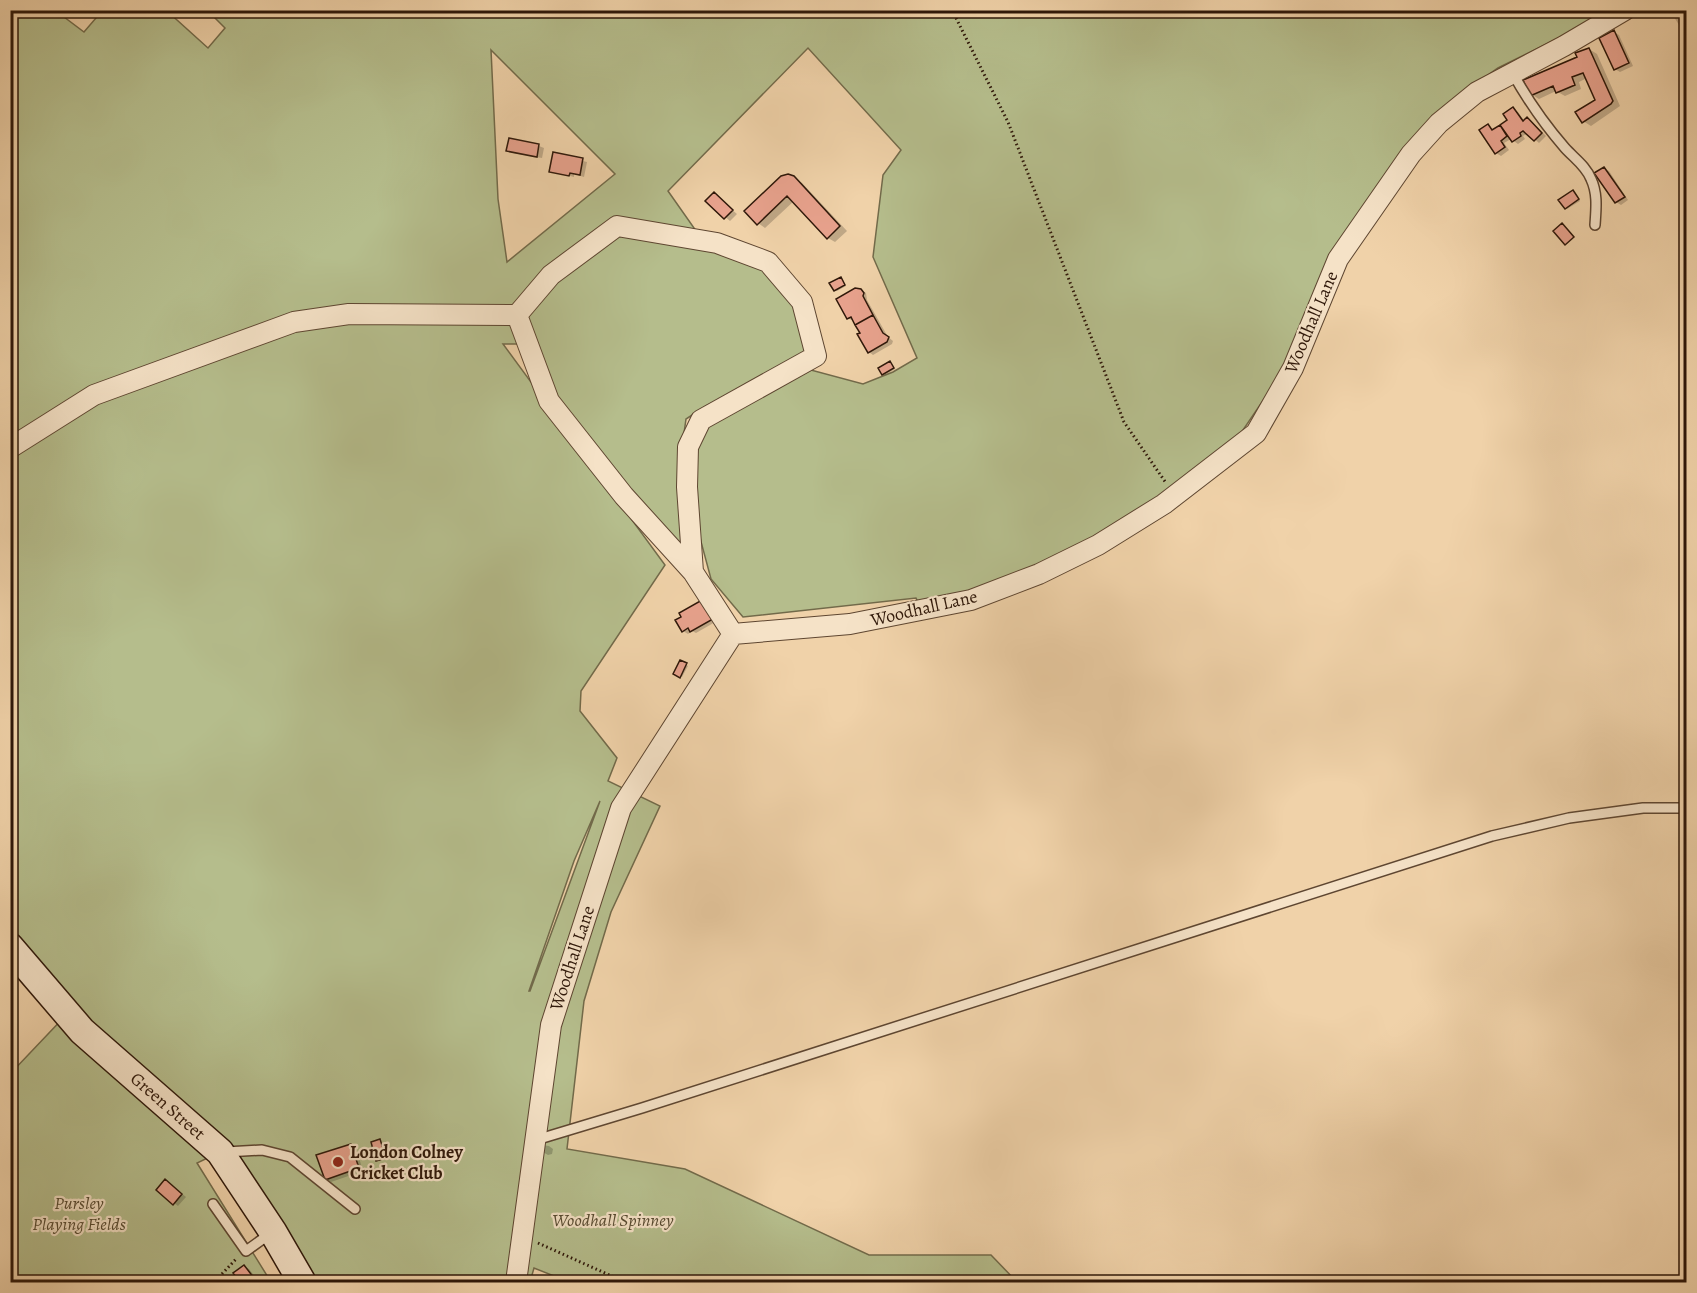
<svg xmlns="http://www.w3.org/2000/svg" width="1697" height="1293" font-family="Alegreya,serif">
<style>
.green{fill:#b5bd8c;stroke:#726a4a;stroke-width:1.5;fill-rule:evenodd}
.shadow{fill:#0003}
.building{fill:#e8a28d;stroke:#2e1709;stroke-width:1.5}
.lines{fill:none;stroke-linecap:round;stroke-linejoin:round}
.lane-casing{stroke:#5e4631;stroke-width:12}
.street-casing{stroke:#5e4631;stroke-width:22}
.secondary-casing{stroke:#2e1709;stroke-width:30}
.path{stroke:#2e1709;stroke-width:3;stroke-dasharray:1.5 3;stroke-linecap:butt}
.lane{stroke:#f5e2c7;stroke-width:9}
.street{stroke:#f5e2c7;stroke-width:20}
.secondary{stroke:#f5e2c7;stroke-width:27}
.poi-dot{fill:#8f2418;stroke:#f5e2c7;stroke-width:2}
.labels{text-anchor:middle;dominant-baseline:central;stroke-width:4.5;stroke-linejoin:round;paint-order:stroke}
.street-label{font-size:18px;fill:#2e1709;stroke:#f5e2c7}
.poi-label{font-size:18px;font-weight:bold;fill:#2e1709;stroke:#f5e2c7;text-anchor:start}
.park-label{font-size:18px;font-style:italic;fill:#564930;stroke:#f5e2c7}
</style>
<rect width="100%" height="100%" fill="#f0d2a9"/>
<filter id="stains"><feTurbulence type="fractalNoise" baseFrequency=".00333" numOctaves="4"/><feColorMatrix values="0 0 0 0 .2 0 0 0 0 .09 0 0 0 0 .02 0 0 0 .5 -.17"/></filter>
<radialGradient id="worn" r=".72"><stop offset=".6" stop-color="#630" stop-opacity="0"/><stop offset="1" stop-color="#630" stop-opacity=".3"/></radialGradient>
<!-- green -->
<path class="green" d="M207 10 1608 11 1579 28 1498 68 1443 107 1294 344 1275 383 1241 433 1164 494 1126 521 1041 568 980 592 919 604 916 598 743 617 711 579 696 523 693 450 710 422 811 370 863 384 893 372 917 358 873 257 883 175 901 150 808 48 668 191 708 248 760 267 795 305 808 356 706 406 686 419 680 462 687 562 552 390 532 344H503L665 565 581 691 580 711 617 758 608 781 660 806 611 912 584 1001 567 1149 685 1169 869 1255H991L1017 1282H569L534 1268 530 1282H309L277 1226 89 1028 11 936 10 11H56L84 32 102 11H167L208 48 225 28ZM491 50 615 174 507 262 498 199ZM600 801 530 991H529L574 861Z
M67 1014 220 1152 197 1163 271 1282H11L10 1074Z"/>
<!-- shadow -->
<path class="shadow" d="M1679 14 1684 22 1679 25 1674 17Z
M1614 32 1619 35 1633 66 1620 72 1615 69Z
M1589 49 1597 54 1620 106 1591 126 1583 121 1597 100 1587 78 1579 82 1581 89 1565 96 1556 91 1539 99 1531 94Z
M1513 109 1518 112 1525 122 1527 119 1532 122 1546 136 1539 143 1528 133 1523 136 1525 139 1518 144 1511 139 1504 143 1509 150 1501 156 1496 153 1488 126 1494 130 1509 120Z
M510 140 539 146 544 148 542 158 513 153 508 151Z
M554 154 587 162 584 177 574 174V177L551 171Z
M1604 169 1609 171 1628 200 1621 205 1616 202 1596 174Z
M794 178 802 183 847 231 835 242 828 238 794 201 765 228 758 223Z
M1575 193 1580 201 1567 209 1566 208Z
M714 194 737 214 730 221 707 201Z
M841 279 846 286 837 291 835 290Z
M861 290 866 293 867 300 888 337 893 341 892 344 873 355 869 352 862 333 853 321 848 318Z
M890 363 895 369 885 375 883 374Z
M702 602 717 621 696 633 692 631 688 634 683 631Z
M681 662 688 666 682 677 675 673Z
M351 1145 356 1148 363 1171 331 1182 326 1179Z
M542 1145 549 1146 553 1149 552 1154 548 1155 541 1151Z
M170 1184 186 1197 178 1206 174 1203Z
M244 1267 249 1269 259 1282H241L235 1274Z"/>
<!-- building -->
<path class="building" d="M1614 30 1629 63 1614 70 1599 38Z
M1589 48 1613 101 1611 104 1582 123 1575 112 1595 100 1583 73 1572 77 1575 85 1556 93 1553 86 1530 96 1523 80 1577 57 1575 53Z
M1513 107 1523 121 1527 117 1542 133 1534 141 1523 131 1520 133 1521 136 1512 142 1500 125 1507 120 1503 114Z
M1488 124 1492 130 1500 125 1507 136 1501 141 1505 147 1495 154 1479 130Z
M509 138 539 144 537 157 506 151Z
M553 152 583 158 580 175 570 173 569 176 549 172Z
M1604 167 1625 197 1615 203 1594 173Z
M788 174 794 176 840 226 827 239 787 196 757 225 744 211 781 176Z
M1573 190 1579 199 1565 209 1558 200Z
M714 192 733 210 724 219 705 201Z
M1562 223 1574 237 1565 245 1553 231Z
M841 277 845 285 834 291 829 283Z
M855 288 861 289 864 293 863 296 873 315 855 325 851 317 847 319 836 299Z
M873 315 883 333 889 337 887 342 868 353 857 334 860 333 855 325Z
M890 361 894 368 882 375 878 368Z
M702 600 713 619 690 632 688 628 682 632 675 620 681 617 679 613Z
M680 660 687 663 680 678 673 674Z
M380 1139 386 1158 376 1161 371 1142Z
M351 1144 359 1168 325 1180 316 1155Z
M165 1179 182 1194 173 1205 156 1190Z
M244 1265 257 1282H240L233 1273Z"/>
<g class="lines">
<defs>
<path id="lane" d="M1512 72C1527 99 1544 124 1565 148 1574 158 1586 166 1591 179 1598 194 1596 209 1595 225
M536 1140 642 1108 1492 836 1569 818 1643 808H1686
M226 1152 262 1150 290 1157 355 1209
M213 1204 246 1251 271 1233"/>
<path id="street" d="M517 315 549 401 624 496 693 572 733 634
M10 448 94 395 294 322 349 314 517 315 551 275 617 226 717 243 768 262 802 302 816 356 701 420 688 447 687 487 693 572
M516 1282 551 1025 621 808 733 634 850 624 971 600 1039 574 1098 545 1164 504 1256 433 1293 368 1338 259 1411 154 1439 123 1477 92 1564 46 1625 10"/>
<path id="secondary" d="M10 947 82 1031 220 1152 273 1232 302 1282"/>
</defs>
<!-- lane casing -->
<use href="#lane" class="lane-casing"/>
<!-- street casing -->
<use href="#street" class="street-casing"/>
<!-- secondary casing -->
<use href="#secondary" class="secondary-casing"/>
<!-- path -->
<path class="path" d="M952 10 1008 122 1124 422 1166 483
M538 1243 625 1282
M218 1282 221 1275 237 1258"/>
<!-- lane -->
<use href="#lane" class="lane"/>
<!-- street -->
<use href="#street" class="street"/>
<!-- secondary -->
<use href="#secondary" class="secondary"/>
</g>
<!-- markers -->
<circle class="poi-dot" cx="338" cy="1162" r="6"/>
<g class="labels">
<!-- street labels -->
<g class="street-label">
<text transform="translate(1311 322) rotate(-67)">Woodhall Lane</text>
<text transform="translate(924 608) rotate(-13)">Woodhall Lane</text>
<text transform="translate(572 958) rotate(-72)">Woodhall Lane</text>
<text transform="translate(168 1106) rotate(41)">Green Street</text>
</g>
<!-- poi labels -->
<g class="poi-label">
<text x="350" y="1152">London Colney<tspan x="350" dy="21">Cricket Club</tspan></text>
</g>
<!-- park labels -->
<g class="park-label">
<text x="79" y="1203">Pursley<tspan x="79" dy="21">Playing Fields</tspan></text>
<text x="613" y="1220">Woodhall Spinney</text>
</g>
</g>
<!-- margin -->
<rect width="1697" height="1293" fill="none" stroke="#f0d2a9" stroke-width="36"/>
<rect x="12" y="12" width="1673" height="1269" fill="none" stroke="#2e1709" stroke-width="3"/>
<rect x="18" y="18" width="1661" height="1257" fill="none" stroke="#2e1709" stroke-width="1.5"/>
<rect width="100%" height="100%" filter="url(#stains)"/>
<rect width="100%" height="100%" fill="url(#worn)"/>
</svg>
